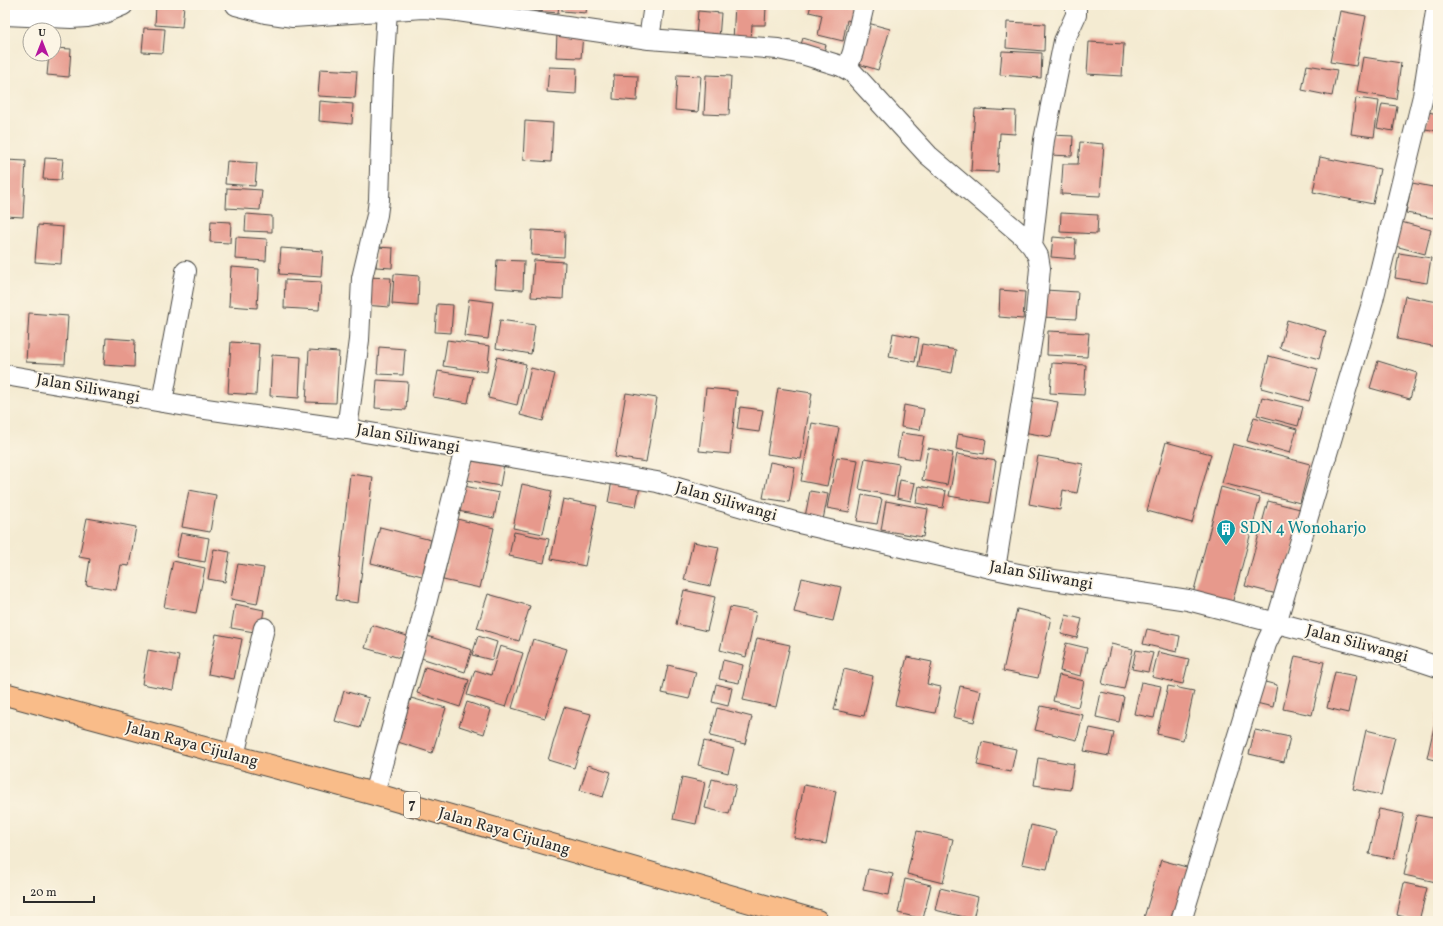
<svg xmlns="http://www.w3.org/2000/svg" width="1443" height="926" font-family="Vollkorn,serif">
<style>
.building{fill:#e7998c}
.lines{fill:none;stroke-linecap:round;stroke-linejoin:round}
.street-casing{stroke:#494844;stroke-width:22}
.highway-casing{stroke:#494844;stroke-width:24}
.street{stroke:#fff;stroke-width:20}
.highway{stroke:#f9bc89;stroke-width:22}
.labels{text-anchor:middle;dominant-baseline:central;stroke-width:3.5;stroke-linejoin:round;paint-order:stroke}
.shield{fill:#fcf5e5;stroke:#6a6863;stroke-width:1}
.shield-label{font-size:15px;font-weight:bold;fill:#2b2b2b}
.street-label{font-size:16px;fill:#2b2b2b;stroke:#fcf5e5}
.culture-label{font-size:16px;fill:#0d838f;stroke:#fcf5e5;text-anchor:start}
</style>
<rect width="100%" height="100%" fill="#fcf5e5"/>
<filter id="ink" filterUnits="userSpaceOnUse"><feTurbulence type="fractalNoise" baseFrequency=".025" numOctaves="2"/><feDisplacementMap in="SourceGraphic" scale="8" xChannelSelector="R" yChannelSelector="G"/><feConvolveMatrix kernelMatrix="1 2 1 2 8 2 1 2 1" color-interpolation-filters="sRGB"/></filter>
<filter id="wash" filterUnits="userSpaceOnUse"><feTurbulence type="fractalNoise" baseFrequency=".012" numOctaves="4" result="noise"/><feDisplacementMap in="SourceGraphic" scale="16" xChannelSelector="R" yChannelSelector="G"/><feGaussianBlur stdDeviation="0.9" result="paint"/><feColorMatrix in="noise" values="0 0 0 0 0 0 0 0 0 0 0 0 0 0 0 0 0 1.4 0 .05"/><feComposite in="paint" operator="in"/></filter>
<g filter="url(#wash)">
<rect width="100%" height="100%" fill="#f4ebd2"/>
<g id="blocks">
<!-- building -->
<path class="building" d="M58 5H75V11L57 10Z
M156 5H184L182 27 155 25Z
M536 5H559L558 13 536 11Z
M562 5H587L586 13 562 11Z
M735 5 766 7 765 25H752L751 41 733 40Z
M811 5H858L854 22 847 20 843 41 818 35 822 15 809 12Z
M698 11 721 13 719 39 696 37Z
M1340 11 1366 16 1356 66 1330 62Z
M864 22 890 29 878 70 852 62Z
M1007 22 1045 24 1044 51 1006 48Z
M144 28 165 29 163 53 142 52Z
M557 33 583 34 581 58 556 57Z
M803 38 826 45 822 58 799 51Z
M1089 42 1124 44 1122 76 1087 74Z
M54 48 71 49 69 77 47 75 49 54H54Z
M1002 51 1042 53 1041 78 1000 75Z
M1363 57 1401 63 1396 99 1357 92Z
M1307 65 1337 70 1332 96 1302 90Z
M549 67 577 68 576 94 547 92Z
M320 69 357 71 355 98 318 96Z
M614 75 638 76 637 101 613 99Z
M677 75 701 76 698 112 675 110Z
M706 75 731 76 729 115 704 114Z
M1356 98 1379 101 1374 137 1351 134Z
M320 101 353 104 352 124 319 121Z
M1382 104 1397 106 1393 131 1377 128Z
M975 109 1016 111 1015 134 1000 133 998 172 971 171Z
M1428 112 1438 114V131L1425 129Z
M525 121 553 123 551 162 523 160Z
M1051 135 1073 136 1072 156 1050 155Z
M1080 142 1104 144 1100 196 1061 194 1063 164H1078Z
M1320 157 1380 169 1373 204 1313 192Z
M45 158 63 159 61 180 43 179Z
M5 160 26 161 23 217 5 216Z
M227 161 257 163 255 186 225 184Z
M1412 183 1438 188V199L1434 218 1406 213Z
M227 188 262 190 260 210 226 208Z
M1061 213 1098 215 1097 234 1060 232Z
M246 214 272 216V232L245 231Z
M211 221 231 222 230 243 210 242Z
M1401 222 1431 230 1425 254 1395 246Z
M38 225 63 227 61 264 35 262Z
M532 230 565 232 564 257 531 255Z
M236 237 267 239 266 261 235 259Z
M1053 237 1076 239 1075 259 1051 257Z
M377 247 393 248 392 268 376 267Z
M281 248 323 251 321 277 279 274Z
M1399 253 1431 258 1427 283 1395 278Z
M497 260 524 261 523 290 495 288Z
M534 260 565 262 563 299 531 297Z
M231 267 259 269 257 308 229 306Z
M394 274 419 276 418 306 392 304Z
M366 277 391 278 389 307 364 305Z
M285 280 321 282 319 310 284 308Z
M1000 290 1025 292 1023 319 999 317Z
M1045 290 1078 292 1076 319 1043 317Z
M1405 296 1438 302 1437 347 1397 339Z
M469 299 493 302 488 339 464 336Z
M437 304 453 305 451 333 435 332Z
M29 313 68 316 65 364 26 362Z
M500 320 535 325 531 354 496 348Z
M1287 320 1326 331 1319 359 1280 348Z
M1048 331 1089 333 1087 357 1047 355Z
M893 333 919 338 915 362 889 357Z
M106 338 135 340 134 367 104 365Z
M447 340 490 346 487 372 443 366Z
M231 342 259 344 256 395 228 393Z
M922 344 956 350 952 373 918 367Z
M379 347 405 349 403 375 377 374Z
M309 350 339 352 336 403 306 402Z
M272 355 301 357 299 398 270 396Z
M1269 356 1318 369 1309 401 1261 388Z
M497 357 526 364 517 405 488 398Z
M1378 361 1417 373 1410 399 1370 388Z
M1052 363 1086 365 1084 395 1050 393Z
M531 368 555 374 543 421 520 415Z
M438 371 473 377 468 403 433 397Z
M377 380 408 382 406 410 375 408Z
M706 388 737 391 730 454 699 451Z
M778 388 812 393 801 459 767 454Z
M626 393 657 398 646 462 615 457Z
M1029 397 1058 402 1051 437 1023 432Z
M1262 397 1303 407 1298 426 1257 415Z
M904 405 924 409 920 430 901 427Z
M740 407 763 410 759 432 737 429Z
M1254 417 1297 429 1290 453 1247 441Z
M812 423 839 428 827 486 801 481Z
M901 433 924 436 919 460 897 456Z
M958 434 986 439 984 454 956 449Z
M1166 442 1211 454 1192 523 1147 511Z
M1233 444 1310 464 1300 503 1222 483Z
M928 448 953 453 947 485 922 480Z
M957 454 996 461 989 503 949 496Z
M1038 456 1083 464 1077 493 1063 490 1060 510 1029 504Z
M837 457 858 460 849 512 827 508Z
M472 458 504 464 500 486 467 480Z
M865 458 899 464 894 496 859 489Z
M770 462 795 467 789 502 763 498Z
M350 474 373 477 358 603 336 600Z
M900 480 915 483 911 501 897 498Z
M612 481 640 486 636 507 608 502Z
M522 484 552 491 543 534 513 528Z
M464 486 499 493 494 518 458 511Z
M919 486 946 491 943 508 916 503Z
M1221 487 1260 498 1232 604 1193 594Z
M189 490 216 495 210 532 182 527Z
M810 491 828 494 823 520 805 517Z
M862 495 882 499 877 524 857 521Z
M563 499 597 506 585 566 551 559Z
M886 501 928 509 923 537 881 530Z
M1268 501 1304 510 1281 595 1245 586Z
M87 518 136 527 129 566 121 565 116 590 86 585 90 559 79 557Z
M457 519 494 528 480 588 443 580Z
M380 527 431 540 422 576 371 563Z
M514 532 549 539 544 563 509 556Z
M181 533 209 538 205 562 176 557Z
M693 542 719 547 710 586 684 580Z
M214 549 230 552 225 582 208 579Z
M173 561 205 568 196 613 164 607Z
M238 564 264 568 257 604 231 599Z
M802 578 841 587 833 621 794 612Z
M684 590 715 597 707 631 676 624Z
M488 594 530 606 519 641 477 628Z
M235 604 264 610 260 633 231 628Z
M730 607 756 612 746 657 720 650Z
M1017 609 1051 617 1038 678 1003 671Z
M1066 615 1082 619 1077 638 1061 634Z
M372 625 407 636 400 658 365 648Z
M1147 629 1180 636 1177 652 1143 644Z
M216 634 242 639 234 679 208 674Z
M427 636 472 650 465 672 421 658Z
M478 636 497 642 492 660 472 655Z
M757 638 790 645 776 707 743 700Z
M533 639 567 649 545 718 512 708Z
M1066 643 1087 648 1081 676 1060 671Z
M1111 644 1133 649 1124 689 1102 684Z
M500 646 523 653 506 707 467 695 475 670 491 675Z
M148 650 179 656 173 690 142 684Z
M1136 650 1153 653 1148 672 1132 669Z
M1158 652 1189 659 1183 684 1152 677Z
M1295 656 1324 662 1312 715 1283 709Z
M907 657 932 662 927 684 941 687 935 713 895 705Z
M723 660 743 665 739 683 719 679Z
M668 665 696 672 689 699 662 693Z
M425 667 469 680 460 707 417 693Z
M844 669 873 676 864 716 834 710Z
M1335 672 1356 676 1348 713 1327 708Z
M1059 675 1084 681 1078 707 1053 701Z
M1257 680 1277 685 1273 707 1252 702Z
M1141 682 1161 686 1154 718 1134 714Z
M716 684 732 688 728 706 712 702Z
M960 686 981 691 974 722 953 717Z
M1168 686 1194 691 1183 740 1157 734Z
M344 691 369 698 360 728 335 721Z
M1101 692 1124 697 1119 722 1096 717Z
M411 698 446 708 432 753 398 742Z
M467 702 491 710 484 734 459 726Z
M1041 706 1083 715 1077 740 1035 730Z
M564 707 591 714 574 768 548 760Z
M717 708 752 717 745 744 710 736Z
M1437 714 1438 715V761L1427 758Z
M1090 728 1114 733 1109 756 1084 751Z
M1255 730 1290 737 1284 762 1249 754Z
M1366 730 1395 737 1381 795 1353 789Z
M704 741 734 749 728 773 698 765Z
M982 742 1016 749 1011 772 977 765Z
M1038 758 1074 764 1070 790 1034 785Z
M588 765 611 772 603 797 580 790Z
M682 777 705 782 696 824 673 819Z
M712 779 736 785 729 814 705 808Z
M804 785 836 791 826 844 794 838Z
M1379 809 1404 814 1394 859 1369 854Z
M1417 815 1438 819V871L1436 882 1404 875Z
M1031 825 1056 831 1047 869 1022 864Z
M917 831 953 839 943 883 907 874Z
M1161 860 1190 868 1174 921H1143Z
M868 869 893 874 889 895 863 890Z
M905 879 931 885 923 919 898 913Z
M1404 883 1427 888 1419 921 1397 915Z
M940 888 978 897 973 919 935 910Z"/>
</g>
</g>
<g filter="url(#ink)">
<use href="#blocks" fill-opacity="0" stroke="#494844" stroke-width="1"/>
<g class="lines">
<defs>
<path id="street" d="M236 5 266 13 293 17 423 8 451 10 649 39 778 49 802 54 841 66 852 72 928 155 1024 237 1032 246 1038 256 1040 268 1036 313 995 569
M5 15 71 18 87 17 104 13 123 5
M649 39 654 5
M847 69 853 52 864 5
M1032 246 1044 140 1064 41 1076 15V5
M5 375 192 407 347 429 657 482 795 522 995 569 1033 577 1188 600 1408 657 1438 667
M162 402 186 271
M347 429 359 340 362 278 377 215 379 200 383 76 387 10
M234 756 264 628
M374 794 406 676 419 631 465 449
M1181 921 1266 644 1276 623 1373 300 1423 96 1437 5"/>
<path id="highway" d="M5 694 374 794 817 921"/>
</defs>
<!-- street casing -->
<use href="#street" class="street-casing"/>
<!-- highway casing -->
<use href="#highway" class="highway-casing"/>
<!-- street -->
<use href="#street" class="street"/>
<!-- highway -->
<use href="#highway" class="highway"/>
</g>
</g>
<!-- icons -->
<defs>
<symbol id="building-pin" viewBox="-11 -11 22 30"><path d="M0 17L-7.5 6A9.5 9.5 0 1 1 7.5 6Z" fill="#0f9aa8" stroke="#fcf5e5"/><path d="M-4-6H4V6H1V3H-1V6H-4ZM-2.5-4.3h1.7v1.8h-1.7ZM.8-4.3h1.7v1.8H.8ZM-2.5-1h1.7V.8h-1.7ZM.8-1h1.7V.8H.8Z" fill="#fff"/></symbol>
</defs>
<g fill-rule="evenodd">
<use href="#building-pin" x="1215" y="518" width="22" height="30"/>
</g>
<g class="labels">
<!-- shield labels -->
<rect class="shield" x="404" y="792" width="16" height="26" rx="3"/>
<g class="shield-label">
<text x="412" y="805">7</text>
</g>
<!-- street labels -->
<g class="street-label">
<text transform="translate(88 389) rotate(10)">Jalan Siliwangi</text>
<text transform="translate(408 439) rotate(10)">Jalan Siliwangi</text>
<text transform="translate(726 502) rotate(16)">Jalan Siliwangi</text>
<text transform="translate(1041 576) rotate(10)">Jalan Siliwangi</text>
<text transform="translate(1357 644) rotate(15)">Jalan Siliwangi</text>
<text transform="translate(192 745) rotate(15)">Jalan Raya Cijulang</text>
<text transform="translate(504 832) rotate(16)">Jalan Raya Cijulang</text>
</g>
<!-- culture labels -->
<g class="culture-label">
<text x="1240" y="529">SDN 4 Wonoharjo</text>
</g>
</g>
<!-- margin -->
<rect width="1443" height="926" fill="none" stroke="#fcf5e5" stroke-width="20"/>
<!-- north arrow -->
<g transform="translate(42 42)"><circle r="19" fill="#fcf5e5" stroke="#a8a49b"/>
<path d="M0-3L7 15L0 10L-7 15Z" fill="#b5179e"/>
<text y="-6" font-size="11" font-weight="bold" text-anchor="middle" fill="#2b2b2b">U</text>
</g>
<!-- scale -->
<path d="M24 896v6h70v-6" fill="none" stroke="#2b2b2b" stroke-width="2"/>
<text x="30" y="896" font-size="12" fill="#2b2b2b" stroke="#fcf5e5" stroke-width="3" paint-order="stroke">20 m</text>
</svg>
